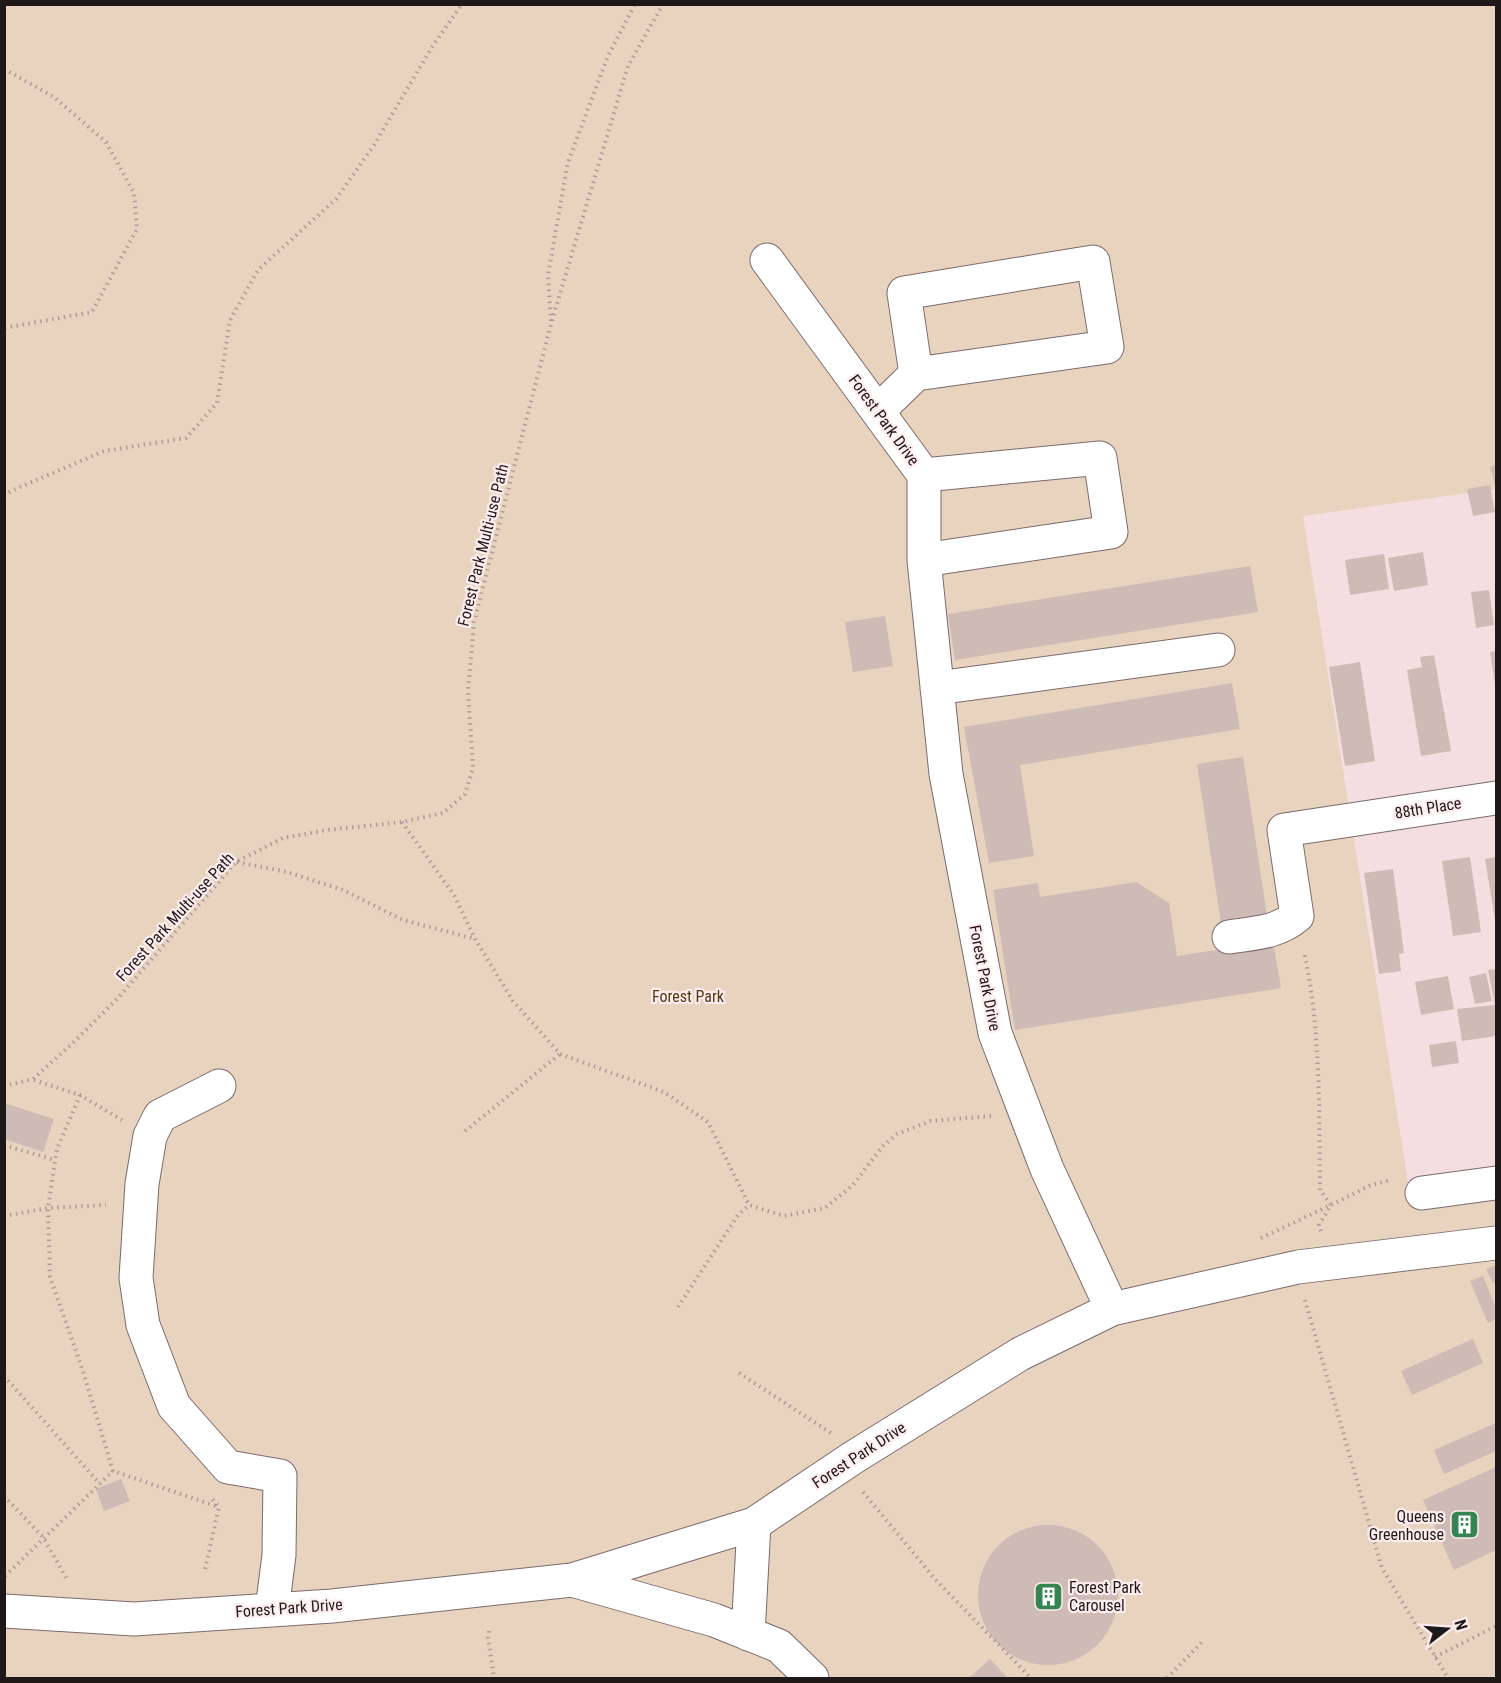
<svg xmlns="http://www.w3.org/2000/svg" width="1501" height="1683" font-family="'Roboto Condensed',sans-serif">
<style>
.green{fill:#e8d3be}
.building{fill:#cebbb5}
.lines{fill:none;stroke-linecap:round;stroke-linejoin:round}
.minor-casing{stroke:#7c6a6c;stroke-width:35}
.path{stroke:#ac9b9c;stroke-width:4;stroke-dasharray:1.5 4.5;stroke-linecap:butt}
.minor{stroke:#fff;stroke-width:33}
.labels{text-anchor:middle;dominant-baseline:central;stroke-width:4.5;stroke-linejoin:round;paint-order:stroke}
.street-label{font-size:16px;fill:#1f1819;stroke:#feecee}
.park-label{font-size:16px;fill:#56360e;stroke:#feecee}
.poi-label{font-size:16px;fill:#1f1819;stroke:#feecee;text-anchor:end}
</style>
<rect width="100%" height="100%" fill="#f4dee0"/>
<!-- green -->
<path class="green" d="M4 5H1496V489L1303 516 1412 1208 1496 1198V1678H5Z"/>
<!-- building -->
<path class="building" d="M1496 465V488L1490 467Z
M1490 485 1495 512 1473 516 1467 489Z
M1423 552 1428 585 1394 591 1388 558Z
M1384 554 1389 589 1350 595 1345 560Z
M1250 566 1258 612 955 660 948 614Z
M1489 590 1494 625 1476 628 1471 592Z
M885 616 893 666 853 672 845 622Z
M1496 651V684H1495L1490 652Z
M1434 655 1451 751 1421 756 1407 670 1422 667 1420 657Z
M1360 662 1375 761 1345 766 1329 667Z
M1232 683 1240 729 1020 765 1034 856 989 863 964 727Z
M1243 757 1267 916 1221 923 1197 764Z
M1470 857 1481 932 1453 936 1442 861Z
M1496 857V920H1495L1485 859Z
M1393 869 1404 953 1399 954 1401 971 1379 974 1364 873Z
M1136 882 1169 903 1177 956 1273 941 1281 988 1015 1030 993 890 1038 883 1040 897Z
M1496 969V1036L1462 1041 1457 1009 1495 1005 1488 970Z
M1486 973 1492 1001 1475 1004 1469 977Z
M1448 976 1454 1009 1421 1015 1415 982Z
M1456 1041 1459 1063 1432 1067 1429 1045Z
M4 1103 54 1119 43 1152 4 1139Z
M1496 1265V1282L1493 1283 1486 1269Z
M1483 1276 1496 1308V1319L1488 1323 1470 1281Z
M1473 1339 1483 1363 1412 1395 1401 1371Z
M1496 1423V1451L1444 1474 1434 1450Z
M1496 1467V1550L1454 1570 1423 1500Z
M121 1479 130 1501 104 1511 96 1489Z
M978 1595a70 70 0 1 1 140 0a70 70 0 1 1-140 0Z
M990 1659 1008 1678H969Z"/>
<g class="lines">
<defs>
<path id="minor" d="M878 411 916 374 1107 347 1093 262 904 293 916 374
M924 560 1111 532 1100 458 924 475
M937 688 1218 650
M1229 937C1254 933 1277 933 1297 916L1284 830 1496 798
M219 1086 160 1116 150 1136 142 1184 136 1278 143 1325 174 1406 228 1467 280 1476 279 1555 272 1610
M1422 1193 1496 1183
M1112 1309 1298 1267 1496 1243
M572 1580 714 1620 779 1646 812 1678
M4 1611 134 1619 332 1606 572 1580 754 1524 854 1457 1020 1354 1112 1309 1047 1169 995 1033 946 774 924 560V475L767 260
M748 1634 754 1524"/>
</defs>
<!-- minor casing -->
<use href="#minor" class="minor-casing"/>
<!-- path -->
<path class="path" d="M4 69 54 97 106 142 134 193 137 229 92 312 4 328
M551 321 548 275 568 162 608 56 635 4
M4 496 11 491 104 451 186 438 217 403 230 320 258 270 336 199 374 145 432 47 462 4
M402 822 454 895 475 939 513 1001 560 1054 664 1092 708 1122 749 1205 784 1216 825 1208 853 1185 882 1147 897 1134 930 1121 992 1116
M237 862 287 872 343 890 403 920 475 939
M34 1080 80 1095 122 1120
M4 1086 33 1079 75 1041 118 998 236 862 283 838 327 830 402 822 443 813 465 794 473 768 468 692 474 622 551 324 628 66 663 4
M80 1095 57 1149 48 1208 50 1277 83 1371 113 1471 219 1507
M465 1131 560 1054
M4 1145 55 1160
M4 1216 48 1208 106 1205
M1321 1231 1319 1225 1331 1205 1369 1186 1390 1180
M1261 1238 1331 1205 1320 1190C1319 1111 1321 1029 1304 952
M1305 1300 1382 1568 1448 1678
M678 1307 738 1215 749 1205
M739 1373 831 1433
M4 1376 100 1484
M863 1492 935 1579 1031 1678
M4 1496 43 1537 68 1581
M205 1569 219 1507 210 1496
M5 1576 113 1471
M489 1631 488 1638 494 1678
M1435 1657 1496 1626
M1167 1678 1203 1641"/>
<!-- minor -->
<use href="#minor" class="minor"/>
</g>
<!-- icons -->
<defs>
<symbol id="building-square" viewBox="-11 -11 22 22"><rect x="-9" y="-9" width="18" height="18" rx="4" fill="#378453" stroke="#feecee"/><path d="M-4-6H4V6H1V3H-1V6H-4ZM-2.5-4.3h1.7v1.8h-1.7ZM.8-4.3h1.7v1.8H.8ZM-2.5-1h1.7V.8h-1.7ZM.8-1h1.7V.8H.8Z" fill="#fff"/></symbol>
</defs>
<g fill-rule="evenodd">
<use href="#building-square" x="1448" y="1508" width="33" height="33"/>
<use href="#building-square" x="1032" y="1580" width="33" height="33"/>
</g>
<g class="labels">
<!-- street labels -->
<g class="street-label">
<text transform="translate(884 420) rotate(54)">Forest Park Drive</text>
<text transform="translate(483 545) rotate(-76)">Forest Park Multi-use Path</text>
<text transform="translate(1428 808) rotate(-9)">88th Place</text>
<text transform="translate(175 917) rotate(-48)">Forest Park Multi-use Path</text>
<text transform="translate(985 978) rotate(79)">Forest Park Drive</text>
<text transform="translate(859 1455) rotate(-33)">Forest Park Drive</text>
<text transform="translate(289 1608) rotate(-4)">Forest Park Drive</text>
</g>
<!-- park labels -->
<g class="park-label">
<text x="688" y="996">Forest Park</text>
</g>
<!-- poi labels -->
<g class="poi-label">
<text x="1444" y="1516">Queens<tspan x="1444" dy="18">Greenhouse</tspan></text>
<text x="1069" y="1587" text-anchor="start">Forest Park<tspan x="1069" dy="18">Carousel</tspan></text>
</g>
</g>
<!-- border -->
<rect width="1501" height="1683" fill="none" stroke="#1f1819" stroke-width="12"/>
<!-- north arrow -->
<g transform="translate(1447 1629) rotate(73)" stroke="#feecee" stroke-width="4.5" paint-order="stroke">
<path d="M0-4.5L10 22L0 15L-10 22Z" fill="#1f1819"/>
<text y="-9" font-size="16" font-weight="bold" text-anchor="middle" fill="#1f1819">N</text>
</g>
</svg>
